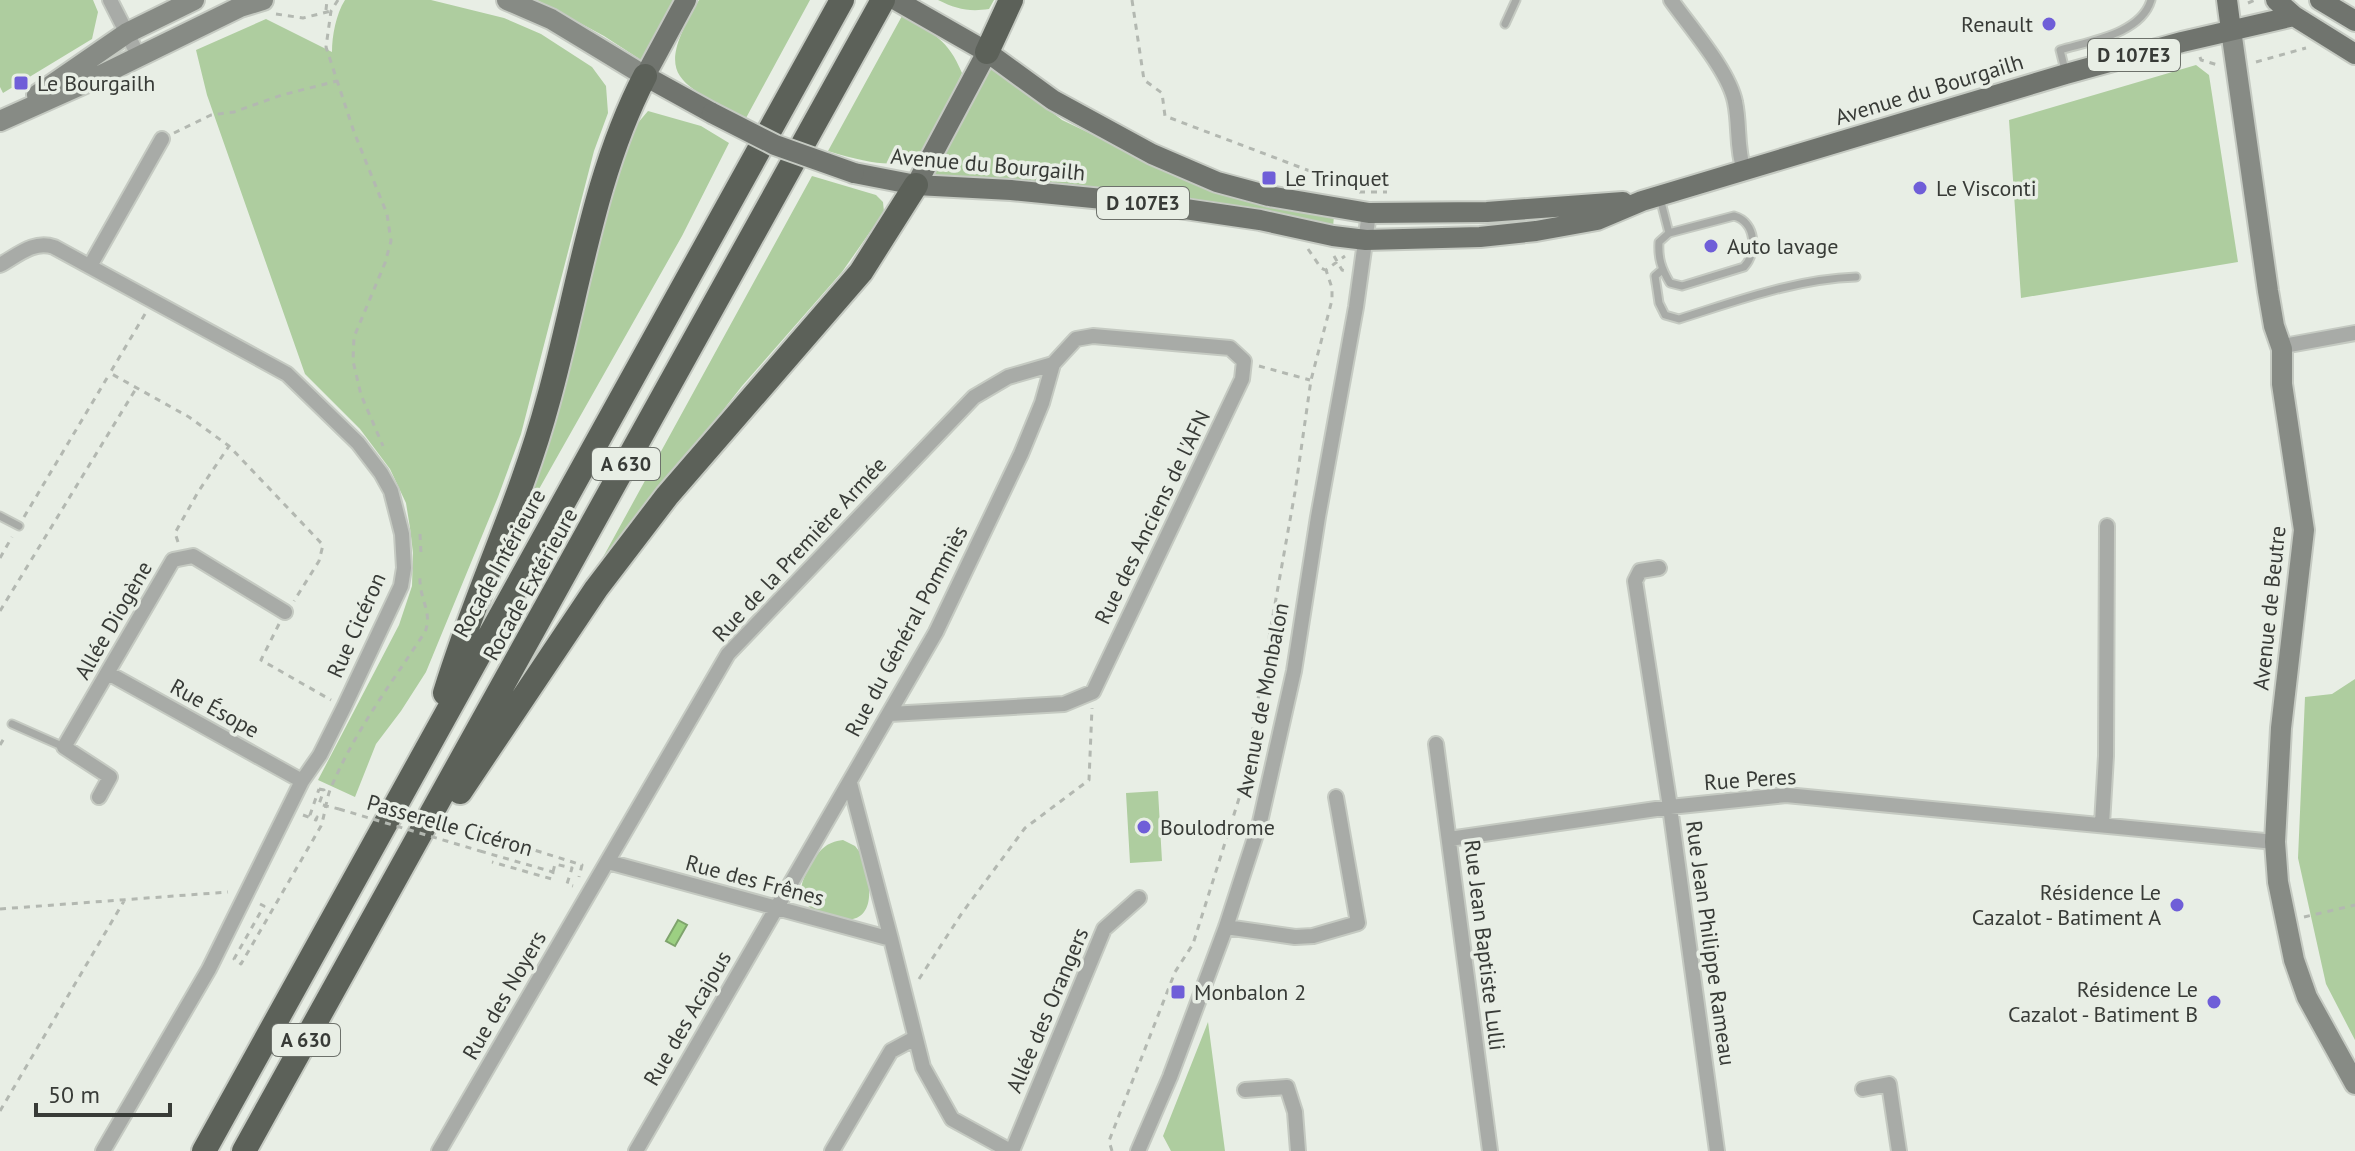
<svg xmlns="http://www.w3.org/2000/svg" width="2355" height="1151" font-family="'PT Sans',sans-serif">
<style>
.green{fill:#aecd9f}
.water{fill:#9cd082;stroke:#7ea36c;stroke-width:2}
.lines{fill:none;stroke-linecap:round;stroke-linejoin:round}
.lane-casing{stroke:#c5cac2;stroke-width:11}
.street-casing{stroke:#c5cac2;stroke-width:18}
.secondary-casing{stroke:#c5cac2;stroke-width:24}
.primary-casing{stroke:#c5cac2;stroke-width:24}
.highway-casing{stroke:#c5cac2;stroke-width:28}
.path{stroke:#b3b8b1;stroke-width:3;stroke-dasharray:6 6;stroke-linecap:butt}
.lane{stroke:#a8aba7;stroke-width:7}
.street{stroke:#a8aba7;stroke-width:14}
.secondary{stroke:#878b85;stroke-width:20}
.primary{stroke:#70746e;stroke-width:20}
.highway{stroke:#5c6159;stroke-width:24}
.primary-bridge-casing{stroke:#c5cac2;stroke-width:24;stroke-linecap:butt}
.path-bridge{stroke:#b3b8b1;stroke-width:3;stroke-dasharray:6 6;stroke-linecap:butt}
.primary-bridge{stroke:#70746e;stroke-width:20}
.poi-dot{fill:#6f5ed8;stroke:#e8eee5;stroke-width:3}
.labels{text-anchor:middle;dominant-baseline:central;stroke-width:7;stroke-linejoin:round;paint-order:stroke}
.shield{fill:#e8eee5;stroke:#6d716b;stroke-width:2}
.shield-label{font-size:20px;font-weight:bold;fill:#383b37}
.poi-label{font-size:22px;fill:#383b37;stroke:#e8eee5;text-anchor:start}
.street-label{font-size:22px;fill:#383b37;stroke:#e8eee5}
</style>
<rect width="100%" height="100%" fill="#e8eee5"/>
<!-- green -->
<path class="green" d="M0 0H93L98 12 92 39 3 93 0 87Z
M345 0H431L504 18 541 34 592 67 606 86 608 113 594 151 521 434 498 497 426 672 401 711 376 744 355 797 318 780 399 625 412 586 413 553 410 528 406 503 390 469 360 429 305 374 207 95 196 50 266 19 332 52C332 36 336 14 345 0Z
M537 0H676L641 60 604 36Z
M699 0H810L746 118C676 81 653 78 699 0Z
M938 0H994L989 9C969 12 956 9 938 0Z
M902 16C933 33 948 39 962 73 922 155 928 182 828 151Z
M2196 65 2209 75 2238 262 2021 298 2009 120Z
M994 68 1062 120 1171 172 1334 216 1333 227 933 177 989 69Z
M648 111 701 126 729 143 682 236 517 528 620 170 637 124Z
M812 176 876 195 883 202 884 212 842 272 742 386 590 581Z
M2355 679V1040L2326 984 2298 858 2305 697 2332 694Z
M1158 791 1162 861 1130 863 1126 793Z
M843 840 855 846 859 851C874 885 879 934 827 916 797 906 795 890 811 865 819 850 826 842 843 840Z
M1208 1022 1225 1151H1171L1163 1136Z"/>
<!-- water -->
<path class="water" d="M678 920 687 925 675 946 666 941Z"/>
<g class="lines">
<defs>
<path id="lane" d="M1505 24 1516 0
M2065 70 2060 50C2090 41 2141 34 2151 0
M1660 198 1669 233 1659 242C1658 258 1661 268 1670 283L1682 286 1744 267C1758 252 1756 222 1734 216L1669 233
M1662 270 1655 276 1659 303 1665 315 1679 319C1737 301 1795 279 1856 277
M0 516 19 526
M12 724 64 747"/>
<path id="street" d="M110 0 139 57
M1671 0C1690 27 1729 71 1735 102 1740 125 1736 147 1744 171
M0 265C18 255 34 240 54 247L287 374 358 443 381 473 391 491 402 534 404 568 401 586 344 707 320 755 302 781 209 969 103 1151
M90 266 162 139
M2282 349 2289 345 2355 333
M1659 568 1640 571 1635 581 1670 807 1717 1151
M108 673 302 781
M1436 744 1490 1151
M850 783 891 939
M99 797 110 777 64 747 173 560 193 556 285 612
M2102 824 2106 756 2107 526
M1449 839 1670 807 1786 795 2275 842
M608 862 891 939 923 1067 952 1119 1010 1151
M1226 927 1295 937 1313 936 1358 923 1336 797
M1863 1089 1889 1084 1899 1151
M1245 1090 1287 1087 1295 1112 1298 1151
M439 1151 728 654 974 397 1008 377 1053 364
M636 1151 936 632 1021 454 1042 403 1053 364 1076 339 1093 336 1230 348 1244 361 1242 379 1093 692 1064 704 890 714
M832 1151 891 1051 915 1038
M1012 1151 1104 929 1139 898
M1138 1151 1170 1077 1226 927 1260 822 1294 671 1318 517 1356 307 1369 213"/>
<path id="secondary" d="M507 0 551 19 645 76
M2231 30 2268 291 2274 326 2282 349V384L2304 530 2281 728 2275 842 2278 882 2294 960 2307 997 2355 1084
M37 95 127 33 194 0
M0 121 85 83 240 7 263 0"/>
<path id="primary" d="M686 0 645 76 712 113
M896 0 987 52 1053 100 1152 154 1217 182 1269 196 1369 213 1487 212 1623 202
M2227 0 2231 30
M2276 0 2294 16 2355 54
M2320 0 2355 21
M854 173 916 185 1011 190 1144 203 1260 220 1333 236 1366 240 1480 237 1536 231 1597 220 1642 201 2066 74 2182 42 2294 16
M916 185 987 52"/>
<path id="highway" d="M987 52 1011 0
M445 693C475 594 521 501 548 401 578 293 593 176 645 76
M460 792 596 589 667 496 861 272 916 185
M204 1151 842 0
M244 1151 883 0"/>
</defs>
<!-- lane casing -->
<use href="#lane" class="lane-casing"/>
<!-- street casing -->
<use href="#street" class="street-casing"/>
<!-- secondary casing -->
<use href="#secondary" class="secondary-casing"/>
<!-- primary casing -->
<use href="#primary" class="primary-casing"/>
<!-- highway casing -->
<use href="#highway" class="highway-casing"/>
<!-- path -->
<path class="path" d="M338 0 331 11 326 47 354 132 387 214 391 241 385 263 354 337 353 361 361 395 383 446
M1132 0 1144 80 1162 93 1165 116 1360 190
M2248 3 2255 0
M326 10 327 0
M276 14 303 18 331 11
M2200 57 2201 60 2218 65
M2256 62 2306 48
M174 133 211 115 234 112 282 95 337 81
M1359 192H1387
M1308 249 1321 268 1325 270
M1334 256 1342 270 1346 271
M145 314 110 373 189 417 229 446 323 545 319 561 294 601
M1259 366 1310 380
M24 517 110 373
M420 534 421 554
M178 542 175 533 198 492 229 446
M0 558 12 537
M0 611 137 387
M279 624 261 660 331 700
M0 745 6 735
M319 789 324 790 319 804 339 809
M303 815 316 820 317 817 310 815 319 789
M496 848 499 839 582 865 579 877
M480 851 553 872 552 879 492 862
M553 872 555 864 572 868 567 884 573 886
M260 904 264 906 234 959 241 964 321 826C325 814 326 801 330 790 354 732 391 684 425 632 433 613 419 598 420 578
M0 909 228 892
M2304 917 2355 905
M919 979 962 913 1025 828 1089 780 1092 708
M0 1111 124 901
M1112 1151 1109 1141 1175 972 1193 944 1242 789 1295 492 1311 380 1332 300V288L1326 270 1345 256"/>
<!-- lane -->
<use href="#lane" class="lane"/>
<!-- street -->
<use href="#street" class="street"/>
<!-- secondary -->
<use href="#secondary" class="secondary"/>
<!-- primary -->
<use href="#primary" class="primary"/>
<!-- highway -->
<use href="#highway" class="highway"/>
<defs>
<path id="primary-bridge" d="M712 113 775 145 854 173"/>
</defs>
<!-- primary-bridge casing -->
<use href="#primary-bridge" class="primary-bridge-casing"/>
<!-- path-bridge -->
<path class="path-bridge" d="M339 809 480 851"/>
<!-- primary-bridge -->
<use href="#primary-bridge" class="primary-bridge"/>
</g>
<!-- markers -->
<g class="poi-dot">
<circle cx="2049" cy="24" r="8"/>
<rect x="13" y="75" width="16" height="16" rx="4"/>
<rect x="1261" y="170" width="16" height="16" rx="4"/>
<circle cx="1920" cy="188" r="8"/>
<circle cx="1711" cy="246" r="8"/>
<circle cx="1144" cy="827" r="8"/>
<circle cx="2177" cy="905" r="8"/>
<rect x="1170" y="984" width="16" height="16" rx="4"/>
<circle cx="2214" cy="1002" r="8"/>
</g>
<g class="labels">
<!-- shield labels -->
<g class="shield">
<rect x="2088" y="39" width="92" height="32" rx="6"/>
<rect x="1097" y="187" width="92" height="32" rx="6"/>
<rect x="592" y="448" width="68" height="32" rx="6"/>
<rect x="272" y="1024" width="68" height="32" rx="6"/>
</g>
<g class="shield-label">
<text x="2134" y="55">D 107E3</text>
<text x="1143" y="203">D 107E3</text>
<text x="626" y="464">A 630</text>
<text x="306" y="1040">A 630</text>
</g>
<!-- poi labels -->
<g class="poi-label">
<text x="2033" y="24" text-anchor="end">Renault</text>
<text x="37" y="83">Le Bourgailh</text>
<text x="1285" y="178">Le Trinquet</text>
<text x="1936" y="188">Le Visconti</text>
<text x="1727" y="246">Auto lavage</text>
<text x="1160" y="827">Boulodrome</text>
<text x="2161" y="892" text-anchor="end">Résidence Le<tspan x="2161" dy="25">Cazalot - Batiment A</tspan></text>
<text x="2198" y="989" text-anchor="end">Résidence Le<tspan x="2198" dy="25">Cazalot - Batiment B</tspan></text>
<text x="1194" y="992">Monbalon 2</text>
</g>
<!-- street labels -->
<g class="street-label">
<text transform="translate(1929 89) rotate(-17)">Avenue du Bourgailh</text>
<text transform="translate(988 164) rotate(5)">Avenue du Bourgailh</text>
<text transform="translate(1152 517) rotate(-64)">Rue des Anciens de l'AFN</text>
<text transform="translate(799 549) rotate(-47)">Rue de la Première Armée</text>
<text transform="translate(499 563) rotate(-61)">Rocade Intérieure</text>
<text transform="translate(530 584) rotate(-61)">Rocade Extérieure</text>
<text transform="translate(2269 608) rotate(-84)">Avenue de Beutre</text>
<text transform="translate(113 620) rotate(-60)">Allée Diogène</text>
<text transform="translate(356 625) rotate(-66)">Rue Cicéron</text>
<text transform="translate(906 631) rotate(-62)">Rue du Général Pommiès</text>
<text transform="translate(1262 700) rotate(-79)">Avenue de Monbalon</text>
<text transform="translate(215 708) rotate(29)">Rue Ésope</text>
<text transform="translate(1750 779) rotate(-4)">Rue Peres</text>
<text transform="translate(450 825) rotate(16)">Passerelle Cicéron</text>
<text transform="translate(755 880) rotate(15)">Rue des Frênes</text>
<text transform="translate(1711 943) rotate(82)">Rue Jean Philippe Rameau</text>
<text transform="translate(1485 945) rotate(83)">Rue Jean Baptiste Lulli</text>
<text transform="translate(504 995) rotate(-60)">Rue des Noyers</text>
<text transform="translate(1047 1010) rotate(-67)">Allée des Orangers</text>
<text transform="translate(687 1018) rotate(-60)">Rue des Acajous</text>
</g>
</g>
<!-- scale -->
<path d="M36 1103v12h134v-12" fill="none" stroke="#383b37" stroke-width="4"/>
<text x="48" y="1103" font-size="24" fill="#383b37" stroke="#e8eee5" stroke-width="6" paint-order="stroke">50 m</text>
</svg>
